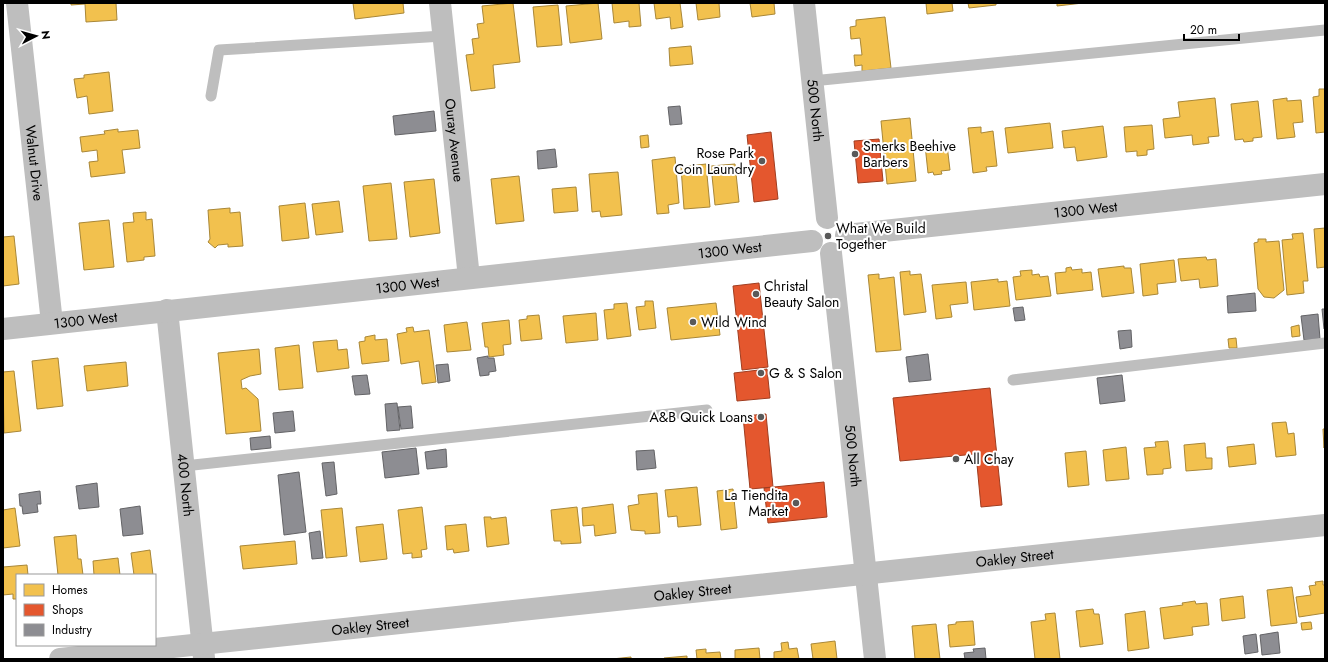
<svg xmlns="http://www.w3.org/2000/svg" width="1328" height="662" font-family="Jost,sans-serif">
<style>
.homes{fill:#f2c14e;stroke:#a98737}
.shops{fill:#e4572e;stroke:#a03d20}
.industry{fill:#8d8d92;stroke:#636366}
.lines{fill:none;stroke-linecap:round;stroke-linejoin:round}
.lane{stroke:#bebebe;stroke-width:11}
.street{stroke:#bebebe;stroke-width:22}
.poi-dot{fill:#595959;stroke:#fff;stroke-width:1.5}
.labels{text-anchor:middle;dominant-baseline:central;stroke-width:4;stroke-linejoin:round;paint-order:stroke}
.street-label{font-size:14px;fill:#000;stroke:#fff}
.poi-label{font-size:14px;fill:#000;stroke:#fff;text-anchor:start}
</style>
<rect width="100%" height="100%" fill="#fff"/>
<!-- homes -->
<path class="homes" d="M71 3H116L117 20 86 22 85 4 71 5Z
M353 3H403L404 13 355 19Z
M513 3 520 62 493 65 495 88 471 91 466 55 474 54 472 39 479 38 477 24 484 23 482 6Z
M598 3 602 39 570 43 566 6Z
M612 3H639L641 26 629 27V21L614 23Z
M654 3H680L683 27 671 29 670 17 656 19Z
M696 3H719L720 17 698 20Z
M750 3H774L775 14 752 17Z
M926 3H952L953 11 927 14Z
M968 3H996V5L969 8Z
M1057 3H1083L1057 6Z
M558 5 562 45 537 47 533 7Z
M885 17 891 68 862 71V65L855 66 854 55H862L860 38 851 39 850 27 856 26V20Z
M691 46 693 64 670 66 669 48Z
M109 72 113 111 89 114 87 96 77 98 74 79 84 78V75Z
M1319 89H1325V132L1316 133 1313 97 1319 96Z
M1215 98 1219 136 1208 137 1209 143 1193 145 1192 135 1165 138 1163 119 1180 117 1178 102Z
M1287 98V101L1301 100 1303 122 1293 123 1295 137 1277 139 1273 100Z
M1258 101 1262 137 1253 138V141L1244 142 1243 139 1235 140 1231 104Z
M910 118 916 181 887 184 881 121Z
M1050 123 1053 148 1008 153 1005 128Z
M1152 125 1154 149 1147 150V155L1137 156V151L1126 152 1124 127Z
M1103 126 1107 157 1077 161 1075 147 1064 148 1062 131Z
M981 127V133L993 131 997 166 986 167 987 171 973 173 968 128Z
M118 129V132L138 130 140 148 122 150 125 173 91 177 89 162 98 161 97 150 82 152 80 137 105 134 104 131Z
M648 135 649 147 641 148 640 136Z
M931 144 932 147 947 145 950 170 941 171 942 174 934 175 933 172 928 173 925 145Z
M675 157 679 203 668 205 669 213 657 214 652 160Z
M706 164 710 207 684 209 681 167Z
M735 164 739 202 715 205 711 166Z
M618 172 622 215 601 217 600 211 592 212 589 174Z
M519 176 524 221 496 224 491 179Z
M434 179 440 233 410 237 404 182Z
M391 183 397 239 369 241 363 186Z
M576 187 578 211 554 213 552 189Z
M339 201 343 232 316 235 312 204Z
M305 203 309 238 282 241 279 206Z
M230 208V213L240 212 243 246 228 247V244L218 245 215 248 208 242 210 239 208 210Z
M146 212V220L152 219 155 256 144 257V260L127 262 123 223 134 222 133 213Z
M109 220 114 267 84 270 79 223Z
M1325 228V267L1317 268 1314 229Z
M1303 233 1308 281H1303L1304 293 1287 295 1282 240 1293 239 1292 234Z
M14 236 19 284 3 286V237Z
M1258 239H1266V242L1279 241 1284 290 1274 298 1264 297 1258 289 1254 243 1258 242Z
M1206 257 1207 260 1216 259 1218 286 1200 288 1199 279 1181 281 1178 259Z
M1174 260 1176 282 1157 284 1158 294 1143 296 1140 264Z
M1124 266V268H1131L1134 293 1102 297 1098 269Z
M1071 267 1072 270 1082 269V273L1091 272 1093 290 1057 294 1055 273 1066 272V268Z
M1032 270V275L1039 274 1040 277 1048 276 1051 296 1016 300 1013 277 1021 276 1020 271Z
M910 271V275L921 274 926 312 904 315 900 272Z
M879 274V279L894 277 901 350 876 352 868 275Z
M998 279V282L1007 281 1010 306 974 310 971 282Z
M966 282 968 303 950 305 952 317 936 319 932 285Z
M645 301H653L656 328 639 330 636 307 645 306Z
M627 303 631 336 607 339 604 310 614 309V304Z
M716 303 720 335 671 340 667 308Z
M596 313 598 340 566 343 563 316Z
M539 315 542 339 521 341 519 320 527 319V316Z
M509 320 511 344 503 345 504 355 489 357 488 347H485L482 323Z
M467 322 471 350 447 352 444 325Z
M1299 325 1300 336 1292 337 1291 327Z
M413 327 414 332 429 330 436 382 422 384 419 361 401 364 397 334 407 332 406 328Z
M375 335V340L387 339 389 361 362 364 359 342 365 341V337Z
M1236 338 1237 348H1229L1228 339Z
M337 340 338 350 347 349 349 368 317 372 313 342Z
M299 345 303 388 279 390 275 348Z
M259 349 261 374 250 376 241 380 242 389 246 388 258 399 261 431 226 434 218 353Z
M58 358 63 406 37 409 32 361Z
M126 362 128 386 87 391 84 366Z
M14 371 21 431 4 433 3 372Z
M1286 422 1288 434 1294 433 1296 455 1276 457 1272 423Z
M1323 429H1325L1324 448Z
M1168 441 1171 468 1163 469V474L1147 475 1144 448 1156 447 1155 442Z
M1205 443 1206 458H1212V469L1186 471 1184 445Z
M1254 444 1256 464 1229 467 1227 447Z
M1126 447 1129 479 1106 481 1103 450Z
M1086 451 1089 485 1068 487 1065 453Z
M697 487 701 525 678 527 677 516 668 517 665 490Z
M733 489 737 528 721 530 717 491Z
M657 493 660 533 645 534V531L631 530 628 506 639 504 638 495Z
M613 504 616 533 595 536 594 525 583 526 582 508Z
M422 507 427 549 421 550 422 557 412 558V553L403 554 398 510Z
M577 507 581 543 561 544V541H554L551 510Z
M15 508 20 546 3 548V510Z
M342 508 347 556 326 558 321 510Z
M484 517H491V519L506 517 509 544 487 547Z
M383 524 387 559 360 562 356 527Z
M466 524 469 551 454 553 453 549 447 550 445 526Z
M76 535 78 559H81L83 575H58L54 537Z
M295 541 297 564 243 569 240 546Z
M150 550 153 575H134L131 553Z
M118 558 120 575H94L93 561Z
M27 565 28 575H17V599H13V594L3 595V567Z
M1323 581V585H1325V613L1299 617 1296 597 1311 595 1309 586 1316 585 1315 582Z
M1292 587 1297 623 1271 626 1267 590Z
M1243 596 1245 618 1222 621 1220 599Z
M1195 601 1196 604 1207 603 1209 625 1192 627 1193 635 1164 639 1160 608 1183 605 1182 603Z
M1093 609 1094 614H1099L1103 644 1080 647 1076 611Z
M1145 611 1149 648 1128 651 1125 614Z
M1055 613 1060 659H1035L1031 622 1046 620 1045 614Z
M973 621 975 645 950 647 948 625 956 624V622Z
M1311 622 1312 629 1302 630 1301 623Z
M936 624 940 659H915L912 626Z
M835 641 837 659H813L811 644Z
M788 642 789 649 797 648 799 659H774V652L782 651 781 643Z
M759 648 760 659H735V650Z
M706 649V653L720 652 721 659H697L696 650Z
M687 656V659H665L664 658Z
M631 657V659H612Z"/>
<!-- shops -->
<path class="shops" d="M771 132 778 199 754 202 747 135Z
M879 139 883 181 858 183 854 141Z
M759 283 768 367 742 370 733 286Z
M767 369 770 398 737 401 734 373Z
M990 388 1002 505 981 507 976 454 900 461 893 398Z
M766 414 773 487 750 489 743 416Z
M824 482 827 517 768 523 764 488Z"/>
<!-- industry -->
<path class="industry" d="M680 106 682 124 670 125 668 107Z
M434 111 436 131 395 135 393 116Z
M555 149 557 167 538 169 537 151Z
M1255 293 1256 311 1228 313 1227 296Z
M1023 307 1025 320 1015 321 1013 308Z
M1322 309H1325V329H1324Z
M1318 314 1320 339 1304 340 1301 316Z
M1131 330 1132 347 1120 349 1118 331Z
M928 354 931 380 909 382 906 357Z
M488 356V358H494L496 371 489 372V375L480 376 477 358Z
M448 364 450 381 438 383 436 365Z
M367 375 370 394 355 395 352 376Z
M1122 375 1125 401 1100 404 1097 378Z
M397 403 400 430 387 431 385 404Z
M411 406 413 428 401 429 398 407Z
M293 411 295 431 275 433 273 413Z
M270 436 271 448 251 450 250 438Z
M416 448 419 474 385 478 382 452Z
M446 449 447 467 427 469 425 452Z
M654 450 656 468 637 470 636 451Z
M334 462 337 494 326 496 322 463Z
M299 472 306 532 284 535 278 475Z
M97 483 99 507 79 509 76 486Z
M40 491 41 504H37L38 512 23 514 22 506H20L19 494Z
M140 506 143 534 123 536 120 509Z
M320 531 323 558 312 559 309 533Z
M1278 632 1280 653 1262 655 1260 635Z
M1256 634 1258 652 1245 654 1243 636Z
M985 648 986 659H965L964 653 974 652 973 649Z"/>
<g class="lines">
<!-- lane -->
<path class="lane" d="M812 81 1325 30
M211 96 219 50 443 36
M1013 380 1325 343
M184 466 707 410"/>
<!-- street -->
<g class="street">
<path id="s1" d="M17 3 52 323"/>
<path id="s2" d="M440 3 469 278"/>
<path id="s3" d="M804 3 827 218"/>
<path id="s4" d="M846 235 1325 184"/>
<path id="s5" d="M831 253 875 659"/>
<path id="s6" d="M167 310 204 658"/>
<path id="s7" d="M3 329 812 241"/>
<path id="s8" d="M60 659 1325 525"/>
</g>
</g>
<!-- markers -->
<g class="poi-dot">
<circle cx="855" cy="154" r="4"/>
<circle cx="762" cy="161" r="4"/>
<circle cx="828" cy="236" r="4"/>
<circle cx="756" cy="294" r="4"/>
<circle cx="693" cy="322" r="4"/>
<circle cx="761" cy="373" r="4"/>
<circle cx="761" cy="417" r="4"/>
<circle cx="956" cy="459" r="4"/>
<circle cx="796" cy="503" r="4"/>
</g>
<g class="labels">
<!-- street labels -->
<g class="street-label">
<text stroke="none"><textPath href="#s3" startOffset="108">500 North</textPath></text>
<text stroke="none"><textPath href="#s2" startOffset="138">Ouray Avenue</textPath></text>
<text stroke="none"><textPath href="#s1" startOffset="161">Walnut Drive</textPath></text>
<text stroke="none"><textPath href="#s4" startOffset="241">1300 West</textPath></text>
<text stroke="none"><textPath href="#s7" startOffset="731">1300 West</textPath></text>
<text stroke="none"><textPath href="#s7" startOffset="407">1300 West</textPath></text>
<text stroke="none"><textPath href="#s7" startOffset="83">1300 West</textPath></text>
<text stroke="none"><textPath href="#s5" startOffset="204">500 North</textPath></text>
<text stroke="none"><textPath href="#s6" startOffset="176">400 North</textPath></text>
<text stroke="none"><textPath href="#s8" startOffset="960">Oakley Street</textPath></text>
<text stroke="none"><textPath href="#s8" startOffset="636">Oakley Street</textPath></text>
<text stroke="none"><textPath href="#s8" startOffset="312">Oakley Street</textPath></text>
</g>
<!-- poi labels -->
<g class="poi-label">
<text x="863" y="146">Smerks Beehive<tspan x="863" dy="16">Barbers</tspan></text>
<text x="754" y="153" text-anchor="end">Rose Park<tspan x="754" dy="16">Coin Laundry</tspan></text>
<text x="836" y="228">What We Build<tspan x="836" dy="16">Together</tspan></text>
<text x="764" y="286">Christal<tspan x="764" dy="16">Beauty Salon</tspan></text>
<text x="701" y="322">Wild Wind</text>
<text x="769" y="373">G &amp; S Salon</text>
<text x="753" y="417" text-anchor="end">A&amp;B Quick Loans</text>
<text x="964" y="459">All Chay</text>
<text x="788" y="495" text-anchor="end">La Tiendita<tspan x="788" dy="16">Market</tspan></text>
</g>
</g>
<!-- border -->
<rect width="1328" height="662" fill="none" stroke="#000000" stroke-width="8"/>
<!-- legend -->
<rect x="16" y="574" width="140" height="72" fill="#ffffff" stroke="#999999"/>
<rect x="24" y="584" width="20" height="12" fill="#f2c14e" stroke="#999999"/>
<text x="52" y="594" font-size="12" fill="#000000">Homes</text>
<rect x="24" y="604" width="20" height="12" fill="#e4572e" stroke="#999999"/>
<text x="52" y="614" font-size="12" fill="#000000">Shops</text>
<rect x="24" y="624" width="20" height="12" fill="#8d8d92" stroke="#999999"/>
<text x="52" y="634" font-size="12" fill="#000000">Industry</text>
<!-- north arrow -->
<g transform="translate(36 36) rotate(84)" stroke="#ffffff" stroke-width="3" paint-order="stroke">
<path d="M0-3L7 15L0 10L-7 15Z" fill="#000000"/>
<text y="-6" font-size="11" font-weight="bold" text-anchor="middle" fill="#000000">N</text>
</g>
<!-- scale -->
<path d="M1184 34v6h55v-6" fill="none" stroke="#000000" stroke-width="2"/>
<text x="1190" y="34" font-size="12" fill="#000000" stroke="#ffffff" stroke-width="3" paint-order="stroke">20 m</text>
</svg>
